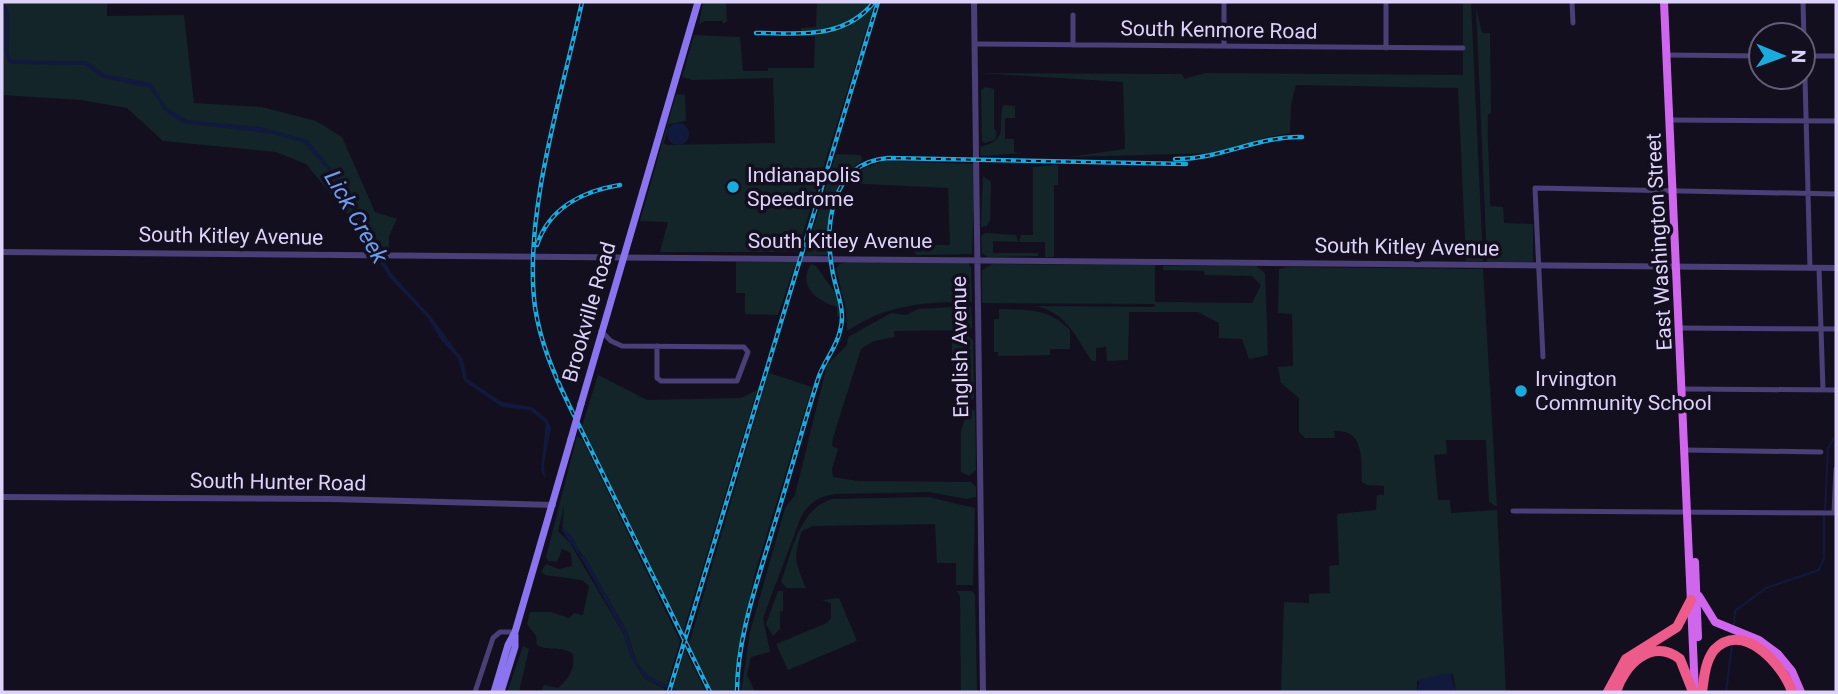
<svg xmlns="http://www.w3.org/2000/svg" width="1838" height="694" font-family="Roboto,sans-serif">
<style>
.green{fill:#132528}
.water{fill:#111a3c}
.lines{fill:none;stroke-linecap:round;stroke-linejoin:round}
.stream{stroke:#111a3c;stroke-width:2}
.minor{stroke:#4b3f78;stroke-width:5}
.tertiary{stroke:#4b3f78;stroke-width:6}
.secondary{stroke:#8b74ef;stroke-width:7}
.primary{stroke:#d066ed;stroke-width:8}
.motorway{stroke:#ec5b8a;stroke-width:10}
.rail-casing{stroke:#1aabde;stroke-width:4.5}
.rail{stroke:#140f1f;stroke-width:2;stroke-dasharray:5;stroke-linecap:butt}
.secondary-bridge{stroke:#8b74ef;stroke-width:7}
.poi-dot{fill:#1aabde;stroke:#140f1f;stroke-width:2.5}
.labels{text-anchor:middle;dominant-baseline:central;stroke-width:7;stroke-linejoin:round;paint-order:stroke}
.street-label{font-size:21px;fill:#ddd2fa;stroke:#140f1f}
.poi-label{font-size:21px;fill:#ddd2fa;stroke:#140f1f;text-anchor:start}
.water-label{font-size:23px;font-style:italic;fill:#6c9dee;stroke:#140f1f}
</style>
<rect width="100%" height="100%" fill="#140f1f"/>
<!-- green -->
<path class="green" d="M2 2H107V16L184 15 194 103 262 107 316 121 342 137 375 212 397 219 389 236V249L367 251 349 216 306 164 276 152 163 141 127 108 81 100 2 95Z
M703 2H726L727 21 723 24 722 21H705L699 24Z
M817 2H872C853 24 829 31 801 32V28L816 27Z
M1463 2H1471L1483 261H1466L1458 88 1296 85 1291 105 1290 133 1268 137 1217 153 1069 157 1125 149 1123 82 980 73 1182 74 1184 79 1205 73 1463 75Z
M874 5 797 252H660L668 222 640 221 676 94 685 95 686 121 669 124 664 143 667 145 775 143 773 78 692 80 682 77 694 35 740 37 743 71H768V68H814L815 35 847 27Z
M1476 7 1482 33H1490L1491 114H1488C1487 147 1490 171 1490 206L1503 207 1504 223 1533 224V262H1487Z
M985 87 994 89V129L997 132 995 140 985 143 982 141 981 90Z
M1003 105 1015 106V118H1005V139H1014V152L1022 153 981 156 980 147C1010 139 997 129 1003 105Z
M836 154 861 155 862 161C826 183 828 219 831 255L805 256Z
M884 161 975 164 972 254 917 255 912 250V245H950L948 188 845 183 864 168Z
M1058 165V185H1054V257H1045V242H1019L1021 235H1033V167Z
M983 176 991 182 990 220 987 226 981 227Z
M985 233 1016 235 1018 242 993 241V253H1038V256L987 257 982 253 981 236Z
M736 262H796L778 315 745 314V293H736Z
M849 262 968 263 971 268 972 302C924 302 888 304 847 331L846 309 836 269 839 264Z
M811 264 816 266 836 294 840 317 837 316V307C817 301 797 286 811 264Z
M992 264 1155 265V302L1252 303 1261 285 1252 276 1205 275 1204 271 1163 270V266H1256L1265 273 1268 355 1249 359 1242 339 1219 338V323L1198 312H1129L1128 360 1107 361 1106 347 1096 348V361H1092C1076 338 1067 312 1035 306L1154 307 1155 304 982 303V270Z
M1287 267 1483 269 1497 507 1489 502 1486 440H1446L1447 454 1434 455 1438 500H1450L1451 513 1497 510 1506 692H1456L1453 674 1417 681V692H1281L1284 602 1309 603V594L1330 593 1329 566 1339 565 1337 514 1376 510 1377 495H1384V486L1367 485 1362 482C1361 459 1365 429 1334 431L1335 438H1305L1299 432V398L1281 383 1278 367 1293 366 1292 314 1278 313 1279 269Z
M971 306 972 327 970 330 894 331 895 337 874 341 861 349 833 438 832 446 838 449 832 469 833 477 858 481 971 482 976 487V497L967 499 929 492 835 494C820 496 808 503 801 517L763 618 770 652 751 657 747 675 755 692H741L750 632 785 508 795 495 825 373 827 365 847 345 848 337 891 313 906 315 918 309Z
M999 309C1028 310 1049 308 1070 330V349H1050V355L998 356V352H994V319H999Z
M952 335H967L973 340 974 397 971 400H965L964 369 961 366H952Z
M769 373 812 387 755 573 738 656 735 692H713L689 644Z
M598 375 647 400 741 398 757 390 683 632 582 426Z
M969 407 975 411 976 470 969 476 961 472V430Z
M577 436 582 439 680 641 667 686 647 675 637 663 627 632 585 557C582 556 565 532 563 527L564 506 558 531 570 543 623 633 635 664 645 679 665 689 664 692H541L544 685 558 688C568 679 575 671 573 654 561 645 549 652 537 645L536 636 527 624 530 612H551L569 618 574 613 583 615 589 586 582 580 545 575 541 572 546 564 559 569 572 566 571 553 562 549 557 562 548 561 546 557Z
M928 497 975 508 973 585H956V563H937L935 524 813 526 802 531C793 557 795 562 806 588H787L781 582C792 553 798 509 832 499Z
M778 591H783V611L780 612V629L773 636 766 624Z
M956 591H972L975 594 977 692H961L960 596Z
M839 598 857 641 788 670 776 644 827 623 831 618V603L822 600Z
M523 646 529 649 519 692H507Z
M685 650 706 692H681L673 688Z"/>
<!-- water -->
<path class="water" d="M2 2C18 14 3 43 11 60L86 61 105 74 151 83 166 107 187 120 261 127 308 140 350 192 366 231 392 274 432 318 463 360 467 379 502 402 532 407 547 419 551 428 544 464 545 479 541 469 546 423 530 410 502 407 464 381 458 358 441 340 428 318 389 277 366 240 347 198 333 176 304 143 274 134 182 123 165 111 150 88 103 78 85 65 9 64C0 48 8 22 2 2Z
M667 134a11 11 0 1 1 22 0a11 11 0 1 1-22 0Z
M563 506V527L574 539 580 554 585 557 627 632 637 663 647 675 681 692H673L645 679 631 658 623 633 583 561 562 531Z
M1450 673 1456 692H1417L1420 679Z"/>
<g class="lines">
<!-- stream -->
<path class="stream" d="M1825 509 1828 448 1836 435
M1734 626 1735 611 1766 588 1819 570 1824 558V516
M1726 692 1732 645"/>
<!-- minor -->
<path class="minor" d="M1224 2V46
M1386 2V48
M1572 2 1573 23
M1803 2 1810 268
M975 44 1463 48
M1073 45V15
M1667 55 1761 56
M1803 56H1836
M1670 120 1836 121
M1819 268 1823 390
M1681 328 1836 329
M601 331 611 341 622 346 744 347 748 352 737 381H661L657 378V346
M1543 357 1535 188 1836 194
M1684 389 1836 390
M1686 450 1821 452
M1513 511 1836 513
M1834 513 1836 469
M475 692 493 638 500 632H515"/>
<!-- tertiary -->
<path class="tertiary" d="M974 2 983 692
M2 252 1836 268
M2 497 331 499 553 505"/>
<!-- secondary -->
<path class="secondary" d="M581 404 698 2
M494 692 508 645 515 632 571 439
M501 692 515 647V635"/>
<!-- primary -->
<path class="primary" d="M1664 2 1695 692
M1695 562 1698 637
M1699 596 1715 622 1759 640 1778 654 1792 671 1801 692"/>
<!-- motorway -->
<path class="motorway" d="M1608 692 1626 659 1677 627 1691 600
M1616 692C1624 665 1652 637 1680 659L1693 692
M1702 692C1704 678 1705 662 1714 650 1743 619 1784 666 1792 692"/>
<defs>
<path id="rail" d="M582 2C562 94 523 215 535 307 540 341 553 372 568 403L710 692
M756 33C799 33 844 40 874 2
M1175 159C1223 159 1257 136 1302 137
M537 245C549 208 583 191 620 185
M669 692 878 2
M737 692C737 638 757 583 772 532 788 481 802 430 818 379 823 362 836 349 840 331 846 311 837 294 833 274 824 227 829 163 888 158L1186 164"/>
</defs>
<!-- rail casing -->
<use href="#rail" class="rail-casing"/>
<!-- rail -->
<use href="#rail" class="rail"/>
<!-- secondary-bridge -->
<path class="secondary-bridge" d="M571 439 581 404"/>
</g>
<!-- markers -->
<g class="poi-dot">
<circle cx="733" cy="187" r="7"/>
<circle cx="1521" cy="391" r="7"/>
</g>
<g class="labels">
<!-- street labels -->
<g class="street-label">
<text transform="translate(1219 30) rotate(1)">South Kenmore Road</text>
<text transform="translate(231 236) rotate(1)">South Kitley Avenue</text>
<text x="840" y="241">South Kitley Avenue</text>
<text transform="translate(1659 242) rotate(-93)">East Washington Street</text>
<text transform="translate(1407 247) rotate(1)">South Kitley Avenue</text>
<text transform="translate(589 312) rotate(-74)">Brookville Road</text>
<text transform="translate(960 347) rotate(-91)">English Avenue</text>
<text transform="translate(278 482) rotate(1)">South Hunter Road</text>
</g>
<!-- poi labels -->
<g class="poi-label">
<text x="747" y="175">Indianapolis<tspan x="747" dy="24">Speedrome</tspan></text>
<text x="1535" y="379">Irvington<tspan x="1535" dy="24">Community School</tspan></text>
</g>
<!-- water labels -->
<g class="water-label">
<text transform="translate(356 217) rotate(60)">Lick Creek</text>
</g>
</g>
<!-- border -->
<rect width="1838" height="694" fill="none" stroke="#ddd2fa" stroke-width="7"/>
<!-- north arrow -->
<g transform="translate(1782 56) rotate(91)"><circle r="33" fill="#140f1f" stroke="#645d77" stroke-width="2"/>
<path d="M0-5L12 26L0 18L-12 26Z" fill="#1aabde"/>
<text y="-10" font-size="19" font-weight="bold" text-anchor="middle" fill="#ddd2fa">N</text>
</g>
</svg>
